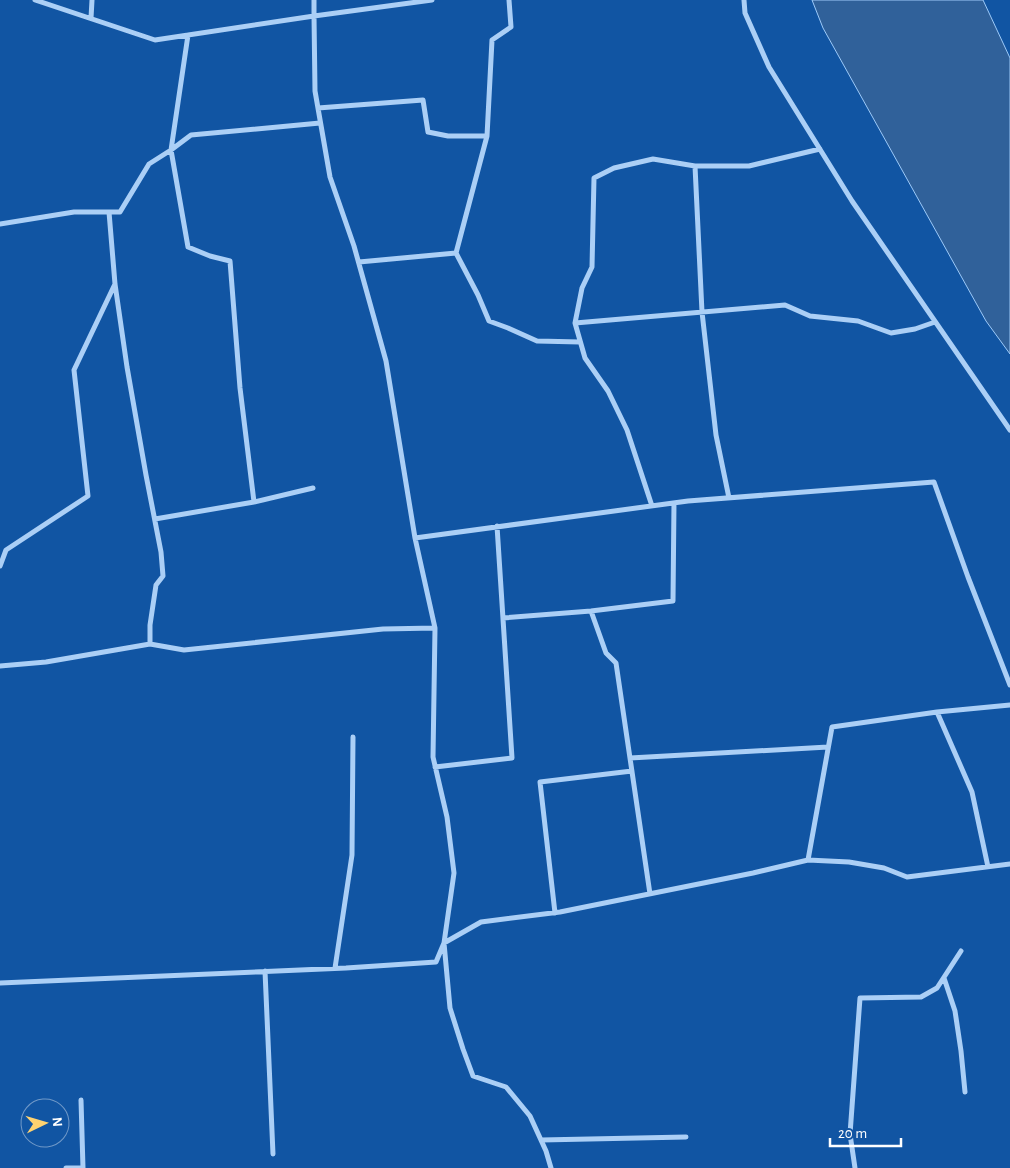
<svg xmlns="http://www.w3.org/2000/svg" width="1010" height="1168" font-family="'Alegreya Sans',sans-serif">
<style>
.water{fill:#30619a;stroke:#9dcaf9}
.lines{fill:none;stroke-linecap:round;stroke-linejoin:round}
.street{stroke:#abcff6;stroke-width:5}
</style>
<rect width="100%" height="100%" fill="#1155a3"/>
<!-- water -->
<path class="water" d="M812 0H983L1010 58V354L986 321 823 28Z"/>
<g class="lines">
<!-- street -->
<path class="street" d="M35 0 155 40 314 16V0
M432 0 314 16 315 91 330 177 354 246 386 361 415 538 435 628 433 757 447 817 454 873 444 943 450 1008 463 1049 473 1076 506 1087 530 1116 546 1151 551 1168
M744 0 745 13 769 67 852 201 1010 430
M91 18 92 0
M188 35 171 150 188 247 210 256 230 261 240 388 254 502
M318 108 423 100 428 132 448 136H487
M0 224 74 212H120L149 164 171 150 191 135 320 123
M456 253 487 136 492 40 511 27 509 0
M359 262 456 253 478 295 489 321 508 328 537 341 580 342
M575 323 785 305 810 316 858 321 891 333 915 329 935 322
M729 498 716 435 702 312 695 166H749L820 149
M652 506 627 430 608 391 585 358 575 323 582 288 592 267 594 178 614 168 653 159 695 166
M155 519 254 502 313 488
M415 538 688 501 934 482 968 577 1010 685
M0 566 6 550 88 496 74 370 115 284
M591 611 606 653 616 663 650 894
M503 618 591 611 673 601 674 503
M150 644 184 650 383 629 435 628
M0 666 46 662 150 644V625L156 585 163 576 161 552 146 475 127 367 115 284 109 212
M937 712 972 792 988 867
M630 758 828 747
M435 767 512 758 497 526
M808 860 832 727 937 712 1010 705
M555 913 540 782 632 771
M335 968 352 855 353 737
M265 971 273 1154
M944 978 955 1011 961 1051 965 1092
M0 983 346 968 436 962 444 943 481 922 560 912 753 873 808 860 849 862 884 868 907 877 1010 864
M81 1100 83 1168
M541 1140 686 1137
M66 1168H83
M855 1168 850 1134 860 998 921 997 937 988 961 951"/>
</g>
<!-- north arrow -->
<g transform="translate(45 1123) rotate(85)"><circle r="24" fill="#1155a3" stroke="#7099c8"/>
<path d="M0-4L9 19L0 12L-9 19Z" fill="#ffd270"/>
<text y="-8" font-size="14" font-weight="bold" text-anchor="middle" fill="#ffffff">N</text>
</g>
<!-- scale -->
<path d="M830 1138v8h71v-8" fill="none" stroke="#ffffff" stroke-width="2.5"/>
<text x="838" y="1138" font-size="15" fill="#ffffff" stroke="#1155a3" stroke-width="4" paint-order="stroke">20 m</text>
</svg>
